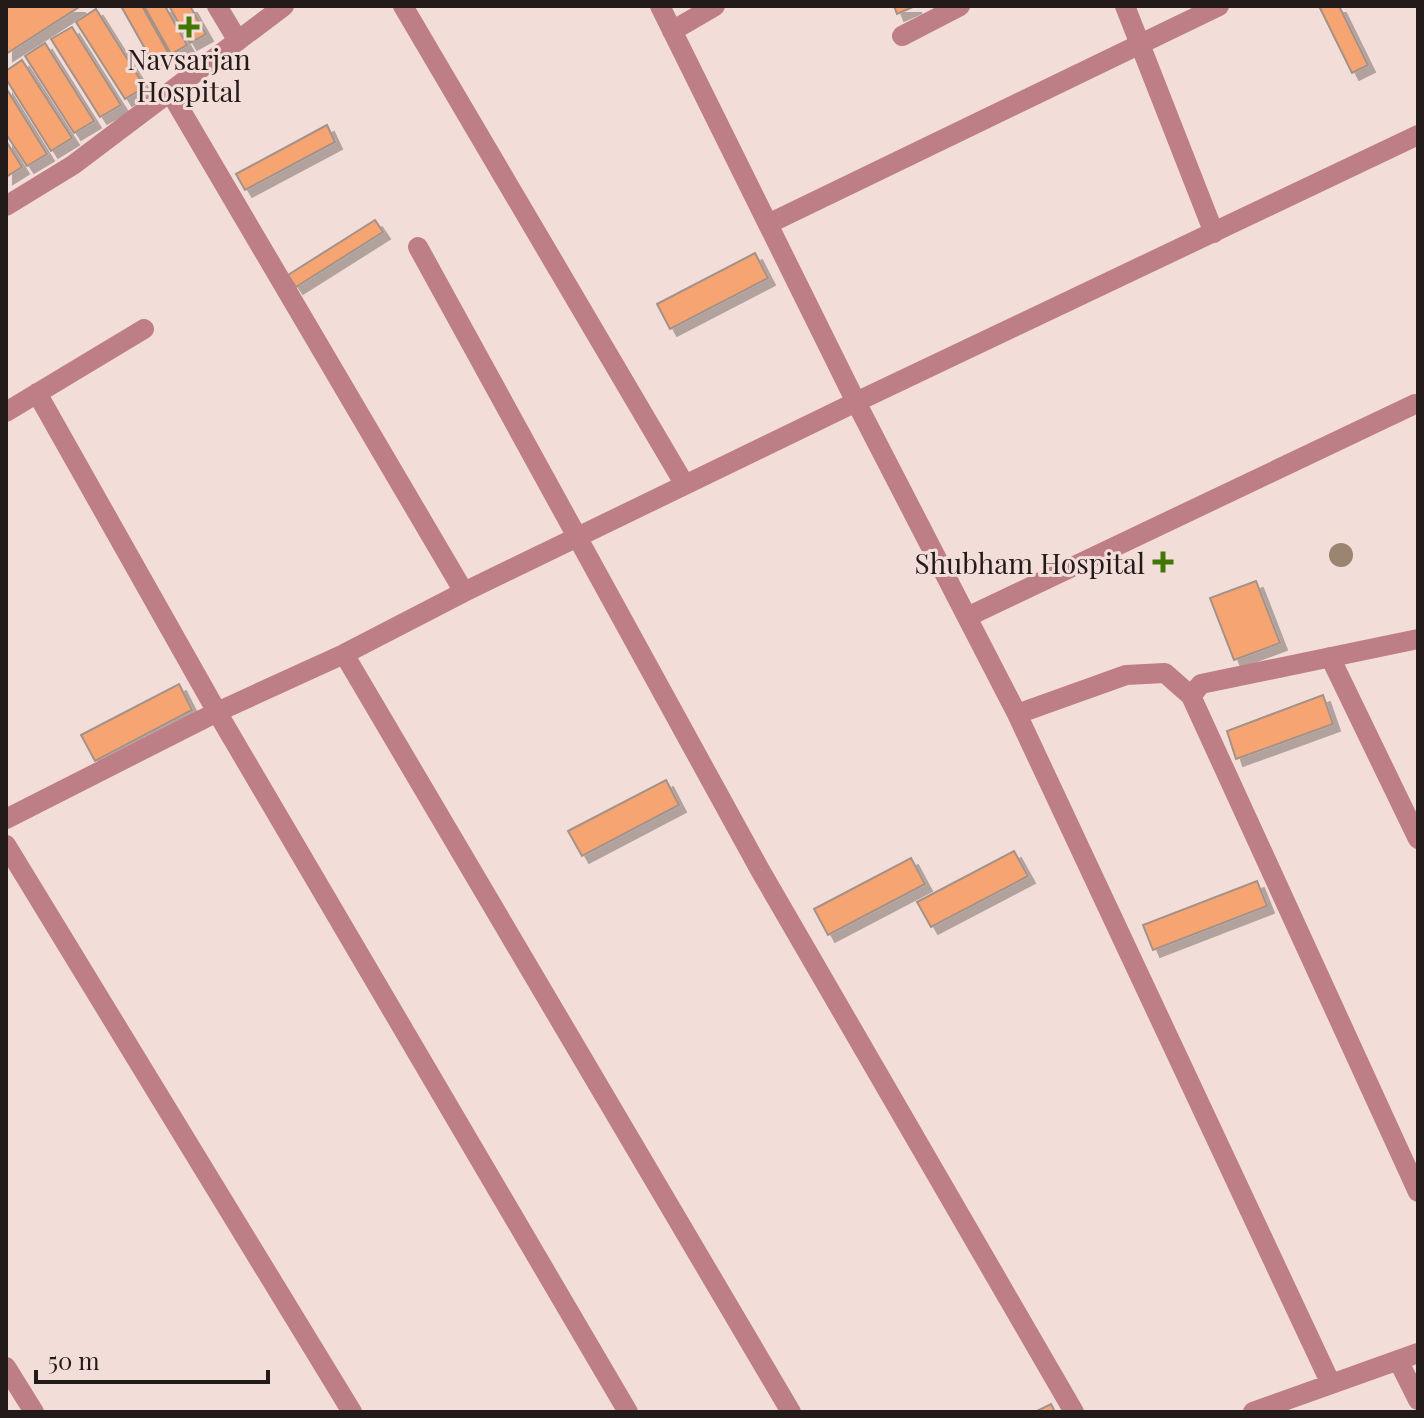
<svg xmlns="http://www.w3.org/2000/svg" width="1424" height="1418" font-family="'Playfair Display',serif">
<style>
.building{fill:#f5a472;stroke:#a49288;stroke-width:2;filter:url(#shadow)}
.lines{fill:none;stroke-linecap:round;stroke-linejoin:round}
.minor{stroke:#be7e86;stroke-width:20}
.tree{fill:#9b8470}
.poi-dot{fill:#427704;stroke:#f3ddd8;stroke-width:3}
.labels{text-anchor:middle;dominant-baseline:central;stroke-width:6;stroke-linejoin:round;paint-order:stroke}
.poi-label{font-size:28px;fill:#231b1a;stroke:#f3ddd8}
</style>
<defs>
<filter id="shadow"><feDropShadow dx="7" dy="7" stdDeviation="0" flood-color="#0004"/></filter>
</defs>
<rect width="100%" height="100%" fill="#f3ddd8"/>
<!-- building -->
<path class="building" d="M6 6H78L79 7 6 54Z
M121 6H142L169 54 153 63Z
M144 6H165L187 45 171 54Z
M169 6H190L206 34 190 43Z
M894 6H915L897 14Z
M1319 6H1339L1368 65 1352 73Z
M96 9 145 87 125 99 76 22Z
M72 27 121 105 100 117 51 39Z
M45 43 94 121 74 133 25 56Z
M22 60 72 138 51 151 6 79V71Z
M6 88 47 154 27 166 6 134Z
M327 125 335 142 245 190 236 174Z
M6 141 22 167 6 177Z
M375 220 383 232 296 287 288 275Z
M755 253 768 278 670 329 657 304Z
M1256 581 1280 643 1234 660 1210 598Z
M179 684 192 710 95 761 81 735Z
M1323 695 1333 724 1236 759 1227 731Z
M666 780 679 805 582 856 568 831Z
M1014 851 1028 876 931 927 917 902Z
M911 858 925 884 828 935 814 909Z
M1257 881 1267 906 1153 950 1143 925Z
M1051 1404 1055 1412H1035Z"/>
<g class="lines">
<!-- minor -->
<path class="minor" d="M217 6 238 41
M403 6 685 485
M660 6 856 402 1017 714 1331 1384
M1125 6 1214 233
M672 31 715 6
M902 36 960 6
M170 92 464 592
M6 206 73 165 284 6
M768 224 1219 6
M418 247 760 870 1074 1412
M37 393 217 712 628 1412
M6 412 144 329
M967 617 1415 404
M344 654 791 1412
M1330 657 1418 839
M1191 696 1418 1192
M1017 714 1126 675 1165 673 1191 696 1201 684 1418 639
M6 819 217 712 344 654 464 592 856 402 1418 135
M6 845 352 1412
M1398 1360 1418 1400
M6 1367 34 1412
M1253 1412 1418 1353"/>
</g>
<!-- trees -->
<circle class="tree" cx="1341" cy="555" r="12"/>
<!-- markers -->
<g class="poi-dot">
<path d="M185 15h8v8h8v8h-8v8h-8v-8h-8v-8h8z"/>
<path d="M1159 550h8v8h8v8h-8v8h-8v-8h-8v-8h8z"/>
</g>
<g class="labels">
<!-- poi labels -->
<g class="poi-label">
<text x="189" y="58">Navsarjan<tspan x="189" dy="32">Hospital</tspan></text>
<text x="1145" y="562" text-anchor="end">Shubham Hospital</text>
</g>
</g>
<!-- border -->
<rect width="1424" height="1418" fill="none" stroke="#231b1a" stroke-width="16"/>
<!-- scale -->
<path d="M36 1370v12h232v-12" fill="none" stroke="#231b1a" stroke-width="4"/>
<text x="48" y="1370" font-size="24" fill="#231b1a" stroke="#f3ddd8" stroke-width="6" paint-order="stroke">50 m</text>
</svg>
